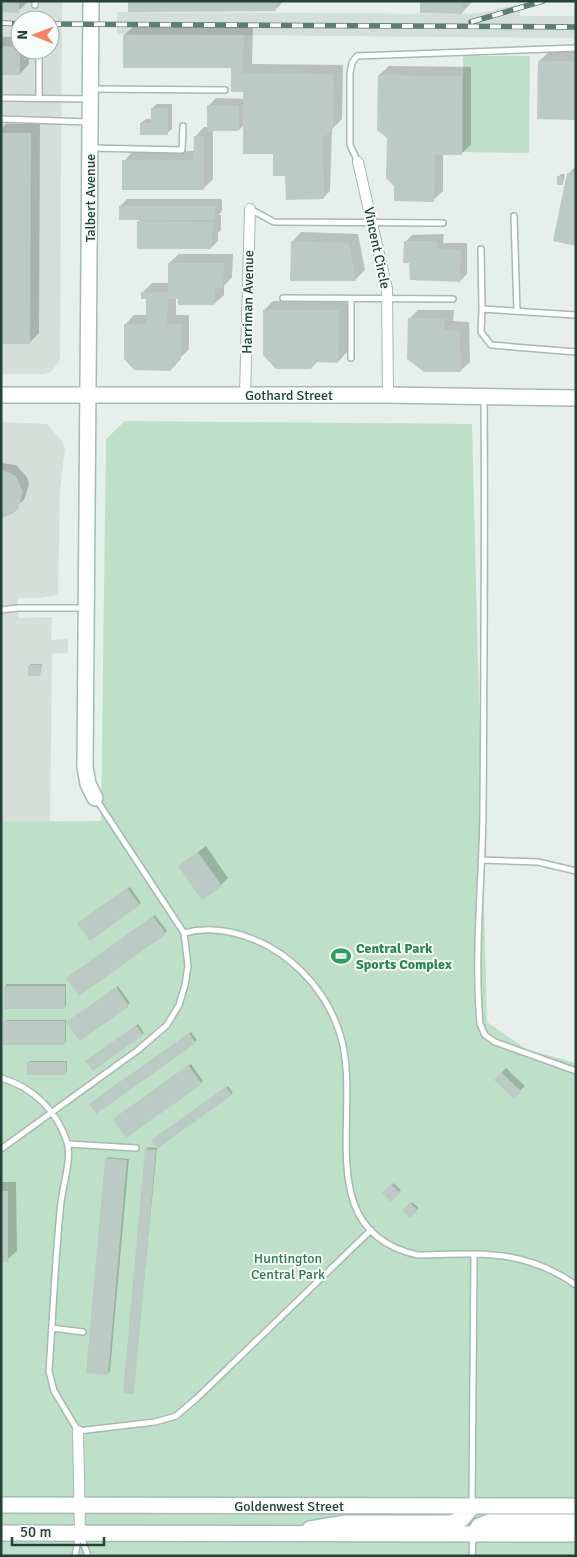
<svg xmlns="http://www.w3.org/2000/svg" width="577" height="1557" font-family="Signika,sans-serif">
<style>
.built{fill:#d4dfda;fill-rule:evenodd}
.green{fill:#bfe0c8}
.shadow{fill:#0003}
.building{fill:#bbcac4}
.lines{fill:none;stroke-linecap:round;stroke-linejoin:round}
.lane-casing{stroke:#a8b8b2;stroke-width:8}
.street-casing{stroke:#a8b8b2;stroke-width:12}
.secondary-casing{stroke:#a4bbb3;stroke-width:18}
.lane{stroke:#fff;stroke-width:5}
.street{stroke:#fff;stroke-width:10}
.secondary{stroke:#fff;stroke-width:15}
.rail-casing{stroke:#5f7d75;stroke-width:5.5}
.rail{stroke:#f7fbf9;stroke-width:4;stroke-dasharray:11;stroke-linecap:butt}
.labels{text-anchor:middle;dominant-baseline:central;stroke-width:4;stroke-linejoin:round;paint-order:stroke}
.street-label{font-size:14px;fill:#24423a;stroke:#f7fbf9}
.leisure-label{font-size:14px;font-weight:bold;fill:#27864d;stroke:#f7fbf9;text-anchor:start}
.park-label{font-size:14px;fill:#2d7a4b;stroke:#f7fbf9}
</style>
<rect width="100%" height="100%" fill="#e6efeb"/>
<!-- built -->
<path class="built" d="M1 1H62L60 360 51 372 44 374H1ZM20 20H50V50H20Z
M517 4 521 16H576V38L117 34V12L462 14 481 13Z
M1 422 47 424 63 442 65 449 60 489 58 595 40 598H17L19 618 52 617 51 640 68 639V653L52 654 50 822H1Z"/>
<!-- green -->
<path class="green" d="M463 56H530L529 153 462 152Z
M125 421 472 424 487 1022 526 1049 576 1063V1556H1V822L101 821 106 439Z"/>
<!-- shadow -->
<path class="shadow" d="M1 1H28V2L18 11Z
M129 1H284L275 10Z
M421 1H471V3L462 13Z
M134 26H253L252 64 343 65 342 119 332 129 330 191 323 198 286 174 275 152 245 124 239 130H213V179L203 189 124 161 133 151H194L195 137 204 127H208L209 105 216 98 245 99V90L233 67 124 35Z
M1 37H20V50H29V64L20 74 1 73Z
M549 52H576V119L539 61Z
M389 66 471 67V145L461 154H443V191L433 200 395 185 379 75Z
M156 104H172V129L167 133 141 123 146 119H152V109Z
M6 124H40L39 333 30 342 1 343V129Z
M576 166V245L568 174Z
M561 174H565L563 184 559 176Z
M127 199H222V211L218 215H221V230L218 233V241L211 248 138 222 141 218 120 206Z
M301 232 358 234 365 270 356 279 292 242Z
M444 234 443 243H467V274L460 281 411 262 405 242 412 235Z
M179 254H233L232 277 224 286V295L214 304 176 298V315H189V349L169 369 125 325 134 315H147V298L143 292 152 283H169V263Z
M273 301H347V352L338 362 318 361 311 368 264 310Z
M418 310H454L453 321 469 322 470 362 460 371 409 319Z
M1 463 16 465 27 477 29 484 24 500 1 517Z
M31 664H42L40 675 29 666Z
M206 846 228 878 221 885 180 866Z
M130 887 141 903 139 904 81 922Z
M155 915 167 931 165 933 70 976Z
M7 984H66V1005L65 1007 5 986Z
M118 986 130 1003 80 1039 70 1020Z
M7 1020H66V1042L64 1044 5 1022Z
M138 1024 144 1033 93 1070 89 1059Z
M191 1032 197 1040 195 1042 92 1102Z
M30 1061H67V1071L65 1073 28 1063Z
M191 1064 203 1081 201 1083 116 1117Z
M506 1068 525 1086 514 1097 495 1080Z
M228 1086 233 1093 231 1094 154 1139Z
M148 1147 157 1148 133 1393 146 1149Z
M108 1157 129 1159 110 1371 108 1373 106 1159Z
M1 1182H16L17 1251 7 1260H1Z
M394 1183 401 1190 391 1200 384 1193Z
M412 1202 419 1208 410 1216 404 1210Z"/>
<!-- building -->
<path class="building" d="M1 1H19V13L1 12Z
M128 1H276V11L128 12Z
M420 1H462V14L420 13Z
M123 35H244L243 73 334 74 333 129 323 138 324 199 286 200 285 176H273V154H243V92H231V68H123Z
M1 46 20 47V75H1Z
M538 61H576V120L537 119Z
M378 75 462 76V155H435L434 202 394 201V186L386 178 387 138 377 130Z
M207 105 239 106V131H207Z
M151 108H168V135H140V123H151Z
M1 133H31L30 344H1Z
M194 136H204V190H122V160H193Z
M567 173 576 175V246L553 241Z
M557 176H563V185H557Z
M119 206H215V220H119Z
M137 221 214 222 211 249H137Z
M291 241 349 243 356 281H290Z
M404 241H437V249L461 250 460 282 410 280 409 263H403Z
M168 263H224L223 288H215V305H178V299H168L167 324H161H181V359L170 371 134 370 124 359V324H146V299H141V292H168Z
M263 310H339L338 363 316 362 311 369H276L263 355Z
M408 318 445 319 444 330 460 331 461 372H424L407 359Z
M1 469 16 476 23 492 18 509 12 514 1 518Z
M28 665H41L40 676H28Z
M198 852 222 886 202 900 178 866Z
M127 888 140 905 90 941 77 923Z
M153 916 166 934 79 996 66 978Z
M4 986H65V1009H4Z
M116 987 129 1006 80 1041 66 1022Z
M3 1021H65V1045H3Z
M136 1025 143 1035 93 1071 85 1061Z
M189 1033 196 1043 96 1114 89 1104Z
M27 1062H66V1075H27Z
M188 1065 202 1084 126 1138 113 1119Z
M501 1072 521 1091 514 1099 494 1080Z
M226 1087 232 1095 157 1149 151 1140Z
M145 1149 156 1150 134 1394 123 1393Z
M105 1158 127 1160 108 1375 86 1373Z
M391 1184 400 1193 391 1202 382 1193Z
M1 1191H8V1262H1Z
M410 1203 418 1211 410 1218 402 1210Z"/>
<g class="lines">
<defs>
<path id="lane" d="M35 1V5
M93 89 225 90
M1 98 90 99
M39 98V50
M1 119 88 122
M91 148 182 150 183 126
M358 162 350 145V73L352 63 357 56 576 48
M250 209 274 222 443 223
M514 216 517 311
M481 249 482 309
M283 298 453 299
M576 315 482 309 481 332 491 345 576 352
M351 358V299
M484 397C485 536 484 674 483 813 482 884 474 953 480 1024L485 1035 495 1042 576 1071
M1 610 18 608H83
M481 860 538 862 576 871
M184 933C213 925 241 932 268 946 302 965 328 996 340 1034 364 1110 308 1231 418 1255 480 1254 523 1248 576 1285
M1 1078C33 1087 57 1111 67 1142 72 1157 63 1186 61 1202 55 1258 53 1315 49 1371L54 1391 78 1431 155 1422 176 1416 197 1398 371 1230
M68 1144 136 1148
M1 1149 138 1050 167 1025 179 1005 185 985 188 966 184 933 96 799
M52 1328 83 1332
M472 1504 474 1254
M81 1536 88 1556
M75 1556 79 1534
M472 1556 473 1536"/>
<path id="street" d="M358 162 387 289 388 395
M245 395 250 209
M78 1431 80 1533"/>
<path id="secondary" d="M91 1 85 767 88 784 95 798
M1 395H388L576 398
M1 1505 576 1506
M310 1529 346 1523H450L462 1519 472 1507
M1 1533 576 1534
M473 1535 479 1526 489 1522H576"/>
</defs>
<!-- lane casing -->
<use href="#lane" class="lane-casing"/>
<!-- street casing -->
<use href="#street" class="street-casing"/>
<!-- secondary casing -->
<use href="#secondary" class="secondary-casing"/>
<!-- lane -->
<use href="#lane" class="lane"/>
<!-- street -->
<use href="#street" class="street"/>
<!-- secondary -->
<use href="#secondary" class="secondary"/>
<defs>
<path id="rail" d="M471 22 543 1
M1 23 20 24
M50 24 576 27"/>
</defs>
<!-- rail casing -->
<use href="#rail" class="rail-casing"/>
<!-- rail -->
<use href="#rail" class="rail"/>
</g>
<!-- icons -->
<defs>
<symbol id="stadium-bare" viewBox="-9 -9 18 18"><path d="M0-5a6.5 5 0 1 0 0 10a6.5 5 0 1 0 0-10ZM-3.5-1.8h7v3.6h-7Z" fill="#2e9e5b" stroke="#f7fbf9" stroke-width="2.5" paint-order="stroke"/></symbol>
</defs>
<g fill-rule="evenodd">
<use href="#stadium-bare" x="327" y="942" width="28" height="28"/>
</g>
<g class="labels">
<!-- street labels -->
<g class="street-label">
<text transform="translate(90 198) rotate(-90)">Talbert Avenue</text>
<text transform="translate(377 248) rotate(78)">Vincent Circle</text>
<text transform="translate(248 302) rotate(-89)">Harriman Avenue</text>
<text x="289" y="395">Gothard Street</text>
<text x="289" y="1506">Goldenwest Street</text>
</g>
<!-- leisure labels -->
<g class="leisure-label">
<text x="356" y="948">Central Park<tspan x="356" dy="16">Sports Complex</tspan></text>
</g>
<!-- park labels -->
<g class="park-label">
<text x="288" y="1258">Huntington<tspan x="288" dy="16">Central Park</tspan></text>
</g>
</g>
<!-- border -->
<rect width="577" height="1557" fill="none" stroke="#24423a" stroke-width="5"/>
<!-- north arrow -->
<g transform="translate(35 35) rotate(271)"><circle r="24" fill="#f7fbf9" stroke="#a3b1ad"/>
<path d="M0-4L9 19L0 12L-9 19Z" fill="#f4845f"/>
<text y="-8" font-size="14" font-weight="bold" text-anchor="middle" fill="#24423a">N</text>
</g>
<!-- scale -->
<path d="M12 1537v8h92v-8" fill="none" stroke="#24423a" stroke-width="2.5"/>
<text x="20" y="1537" font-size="15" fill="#24423a" stroke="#f7fbf9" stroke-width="4" paint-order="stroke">50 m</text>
</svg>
